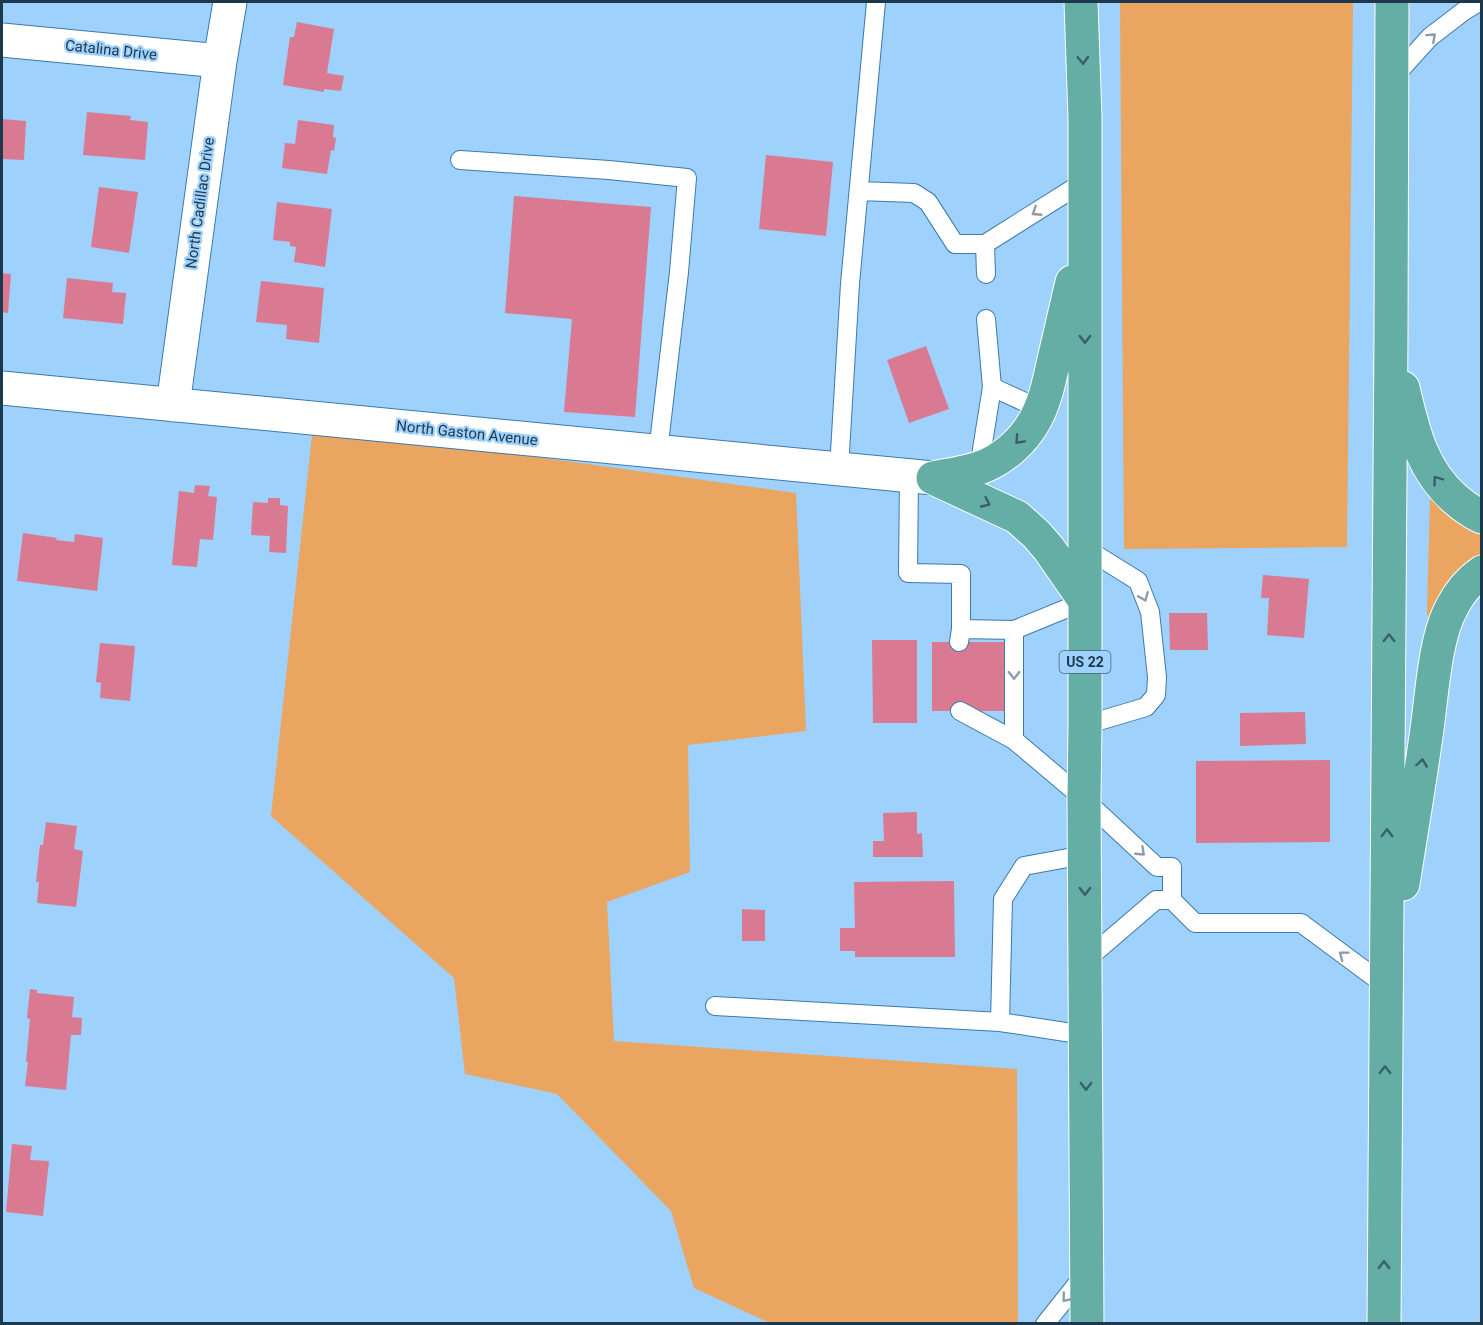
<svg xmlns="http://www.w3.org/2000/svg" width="1483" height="1325" font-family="Roboto,sans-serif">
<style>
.green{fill:#eaa561}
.building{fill:#da7a92}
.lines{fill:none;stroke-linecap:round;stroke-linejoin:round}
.service-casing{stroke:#3c7aab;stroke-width:20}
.minor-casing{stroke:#3c7aab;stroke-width:35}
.trunk-casing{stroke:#fff;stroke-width:35}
.service{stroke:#fff;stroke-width:18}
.minor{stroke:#fff;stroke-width:33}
.trunk{stroke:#64aea6;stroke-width:33}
.oneway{stroke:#8e9ca6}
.oneway2{stroke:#36616c}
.labels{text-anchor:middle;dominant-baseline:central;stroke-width:4.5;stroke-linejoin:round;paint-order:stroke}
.shield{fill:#9ed1fb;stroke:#446681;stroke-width:1.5}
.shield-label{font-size:14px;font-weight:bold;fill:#1d384d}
.street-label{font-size:15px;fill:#1d384d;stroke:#9ed1fb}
</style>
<rect width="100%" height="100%" fill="#9ed1fb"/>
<!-- green -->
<path class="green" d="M1120 2H1353L1347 547 1124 549Z
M313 426 796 493 806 731 688 745 690 872 607 902 614 1041 1017 1069 1018 1323H770L694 1288 671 1211 557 1094 465 1074 454 978 271 816Z
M1430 499H1433L1460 524 1481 533 1482 554 1470 562 1429 625 1427 612Z"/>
<!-- building -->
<path class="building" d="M297 22 334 29 327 73 344 76 341 91 324 89V92L283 85 290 37H294Z
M87 112 131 116 130 120 148 122 145 160 83 155Z
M2 119 26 121 24 160 2 159Z
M298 120 334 125 333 137 336 138 334 151 331 150 327 174 282 168 285 143 295 144Z
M766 155 833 162 826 236 759 229Z
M99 187 138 192 129 253 91 247Z
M514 196 651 207 635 417 564 412 572 319 505 313Z
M277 202 332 209 325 267 294 262 296 247 290 246V242L273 240Z
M2 273 11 274 8 313 2 312Z
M67 278 113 283 112 292 126 293 123 324 63 318Z
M261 281 324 288 319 343 286 339 287 325 256 322Z
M926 346 949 409 909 423 887 360Z
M195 485 210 486 208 496 217 497 213 540 200 539 197 567 172 565 179 491 194 493Z
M268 498H280V505L288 506 286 553 269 552 270 536 251 535 253 502 268 503Z
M23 533 57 538 56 540 74 542 75 534 103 538 97 591 17 581Z
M1263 575 1309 579 1304 638 1267 635 1269 598H1261Z
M1169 613H1207L1208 650H1170Z
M872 640H917V723H873Z
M932 642H1004L1005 711H932Z
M100 643 135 646 130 701 100 698 101 683 96 682Z
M1305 712 1306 744 1240 746V713Z
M1330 760V842L1196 843V761Z
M917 812V834L922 833 923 857H873V841H884L883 813Z
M46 822 77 826 74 849 83 851 76 907 37 903 39 882H36L40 845H43Z
M954 881 955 957H855V951H840V928H855L854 882Z
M742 909 765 910V941H742Z
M30 989 37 990V993L74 997 72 1017 82 1018 81 1035H71L66 1090 25 1086 28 1062H26L30 1019 27 1018Z
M12 1144 32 1146 30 1160 49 1161 43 1216 6 1212Z"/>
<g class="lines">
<defs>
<path id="service" d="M1393 78 1430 37 1464 11 1479 2
M460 160 609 170 687 178 679 272 658 452
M859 191 914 193 928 202 955 244H985L1085 181
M985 244 986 274
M992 387 1040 409
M979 468 992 387 986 319
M839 469 850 284 876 2
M909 476 908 573 961 574V629L959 642
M1085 548 1138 581 1150 612 1157 677 1156 695 1146 707 1085 725
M1085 601 1014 630V740L1084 799 1157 867H1172V900L1195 923H1301L1386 986
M961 629 1014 630
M960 711 1014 740
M1084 855 1024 866 1003 899 1000 1022 1085 1035
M1085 961 1156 900H1172
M715 1006 1000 1022
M1045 1324 1085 1274"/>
<path id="minor" d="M2 40 220 61
M2 388 933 478
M173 405 220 61 230 2"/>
<path id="trunk" d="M1081 2 1085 119V725L1084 799 1087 1324
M1403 388C1413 430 1421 468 1454 498 1463 506 1471 512 1482 517
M933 478C952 474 974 472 991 463 1007 455 1023 440 1032 425 1045 405 1050 378 1055 355 1061 331 1066 307 1072 282
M933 478 1017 517 1037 535 1049 549 1085 601
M1403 884C1411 832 1420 781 1427 729 1432 694 1435 637 1452 607 1459 593 1469 581 1482 572
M1384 1324 1391 335 1392 2"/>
</defs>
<!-- service casing -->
<use href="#service" class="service-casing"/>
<!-- minor casing -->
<use href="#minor" class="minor-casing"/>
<!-- trunk casing -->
<use href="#trunk" class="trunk-casing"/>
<!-- service -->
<use href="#service" class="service"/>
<!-- minor -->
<use href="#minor" class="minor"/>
<!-- trunk -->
<use href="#trunk" class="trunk"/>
</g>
<!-- one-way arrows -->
<defs><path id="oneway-chevron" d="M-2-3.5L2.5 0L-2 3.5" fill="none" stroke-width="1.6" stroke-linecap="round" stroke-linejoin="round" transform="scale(1.5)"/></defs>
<g class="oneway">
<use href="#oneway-chevron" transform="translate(1432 37) rotate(-42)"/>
<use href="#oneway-chevron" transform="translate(1036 212) rotate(147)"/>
<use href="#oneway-chevron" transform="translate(1144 597) rotate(68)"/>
<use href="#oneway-chevron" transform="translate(1014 675) rotate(90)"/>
<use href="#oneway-chevron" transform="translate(1141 852) rotate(43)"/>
<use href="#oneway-chevron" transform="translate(1343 955) rotate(-143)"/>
<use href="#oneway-chevron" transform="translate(1066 1298) rotate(129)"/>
</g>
<g class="oneway2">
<use href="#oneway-chevron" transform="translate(1083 60) rotate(88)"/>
<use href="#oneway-chevron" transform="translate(1085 339) rotate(90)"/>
<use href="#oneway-chevron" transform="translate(1019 440) rotate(133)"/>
<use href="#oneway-chevron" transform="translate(1437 480) rotate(-126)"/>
<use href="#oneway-chevron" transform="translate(986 503) rotate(25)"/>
<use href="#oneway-chevron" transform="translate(1389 638) rotate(-90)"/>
<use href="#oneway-chevron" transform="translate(1422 763) rotate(-82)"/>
<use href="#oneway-chevron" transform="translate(1387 833) rotate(-90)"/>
<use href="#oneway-chevron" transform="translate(1085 891) rotate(89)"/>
<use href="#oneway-chevron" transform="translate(1385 1070) rotate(-90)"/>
<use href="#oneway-chevron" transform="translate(1086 1086) rotate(90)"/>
<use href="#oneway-chevron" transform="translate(1384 1265) rotate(-90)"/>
</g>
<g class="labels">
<!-- shield labels -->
<rect class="shield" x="1059.5" y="651" width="51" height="22" rx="4.5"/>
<g class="shield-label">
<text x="1085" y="662">US 22</text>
</g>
<!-- street labels -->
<g class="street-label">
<text transform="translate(111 50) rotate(6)">Catalina Drive</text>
<text transform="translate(200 203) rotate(-82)">North Cadillac Drive</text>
<text transform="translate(467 433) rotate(6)">North Gaston Avenue</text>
</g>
</g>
<!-- border -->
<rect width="1483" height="1325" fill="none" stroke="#1d384d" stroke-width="6"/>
</svg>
